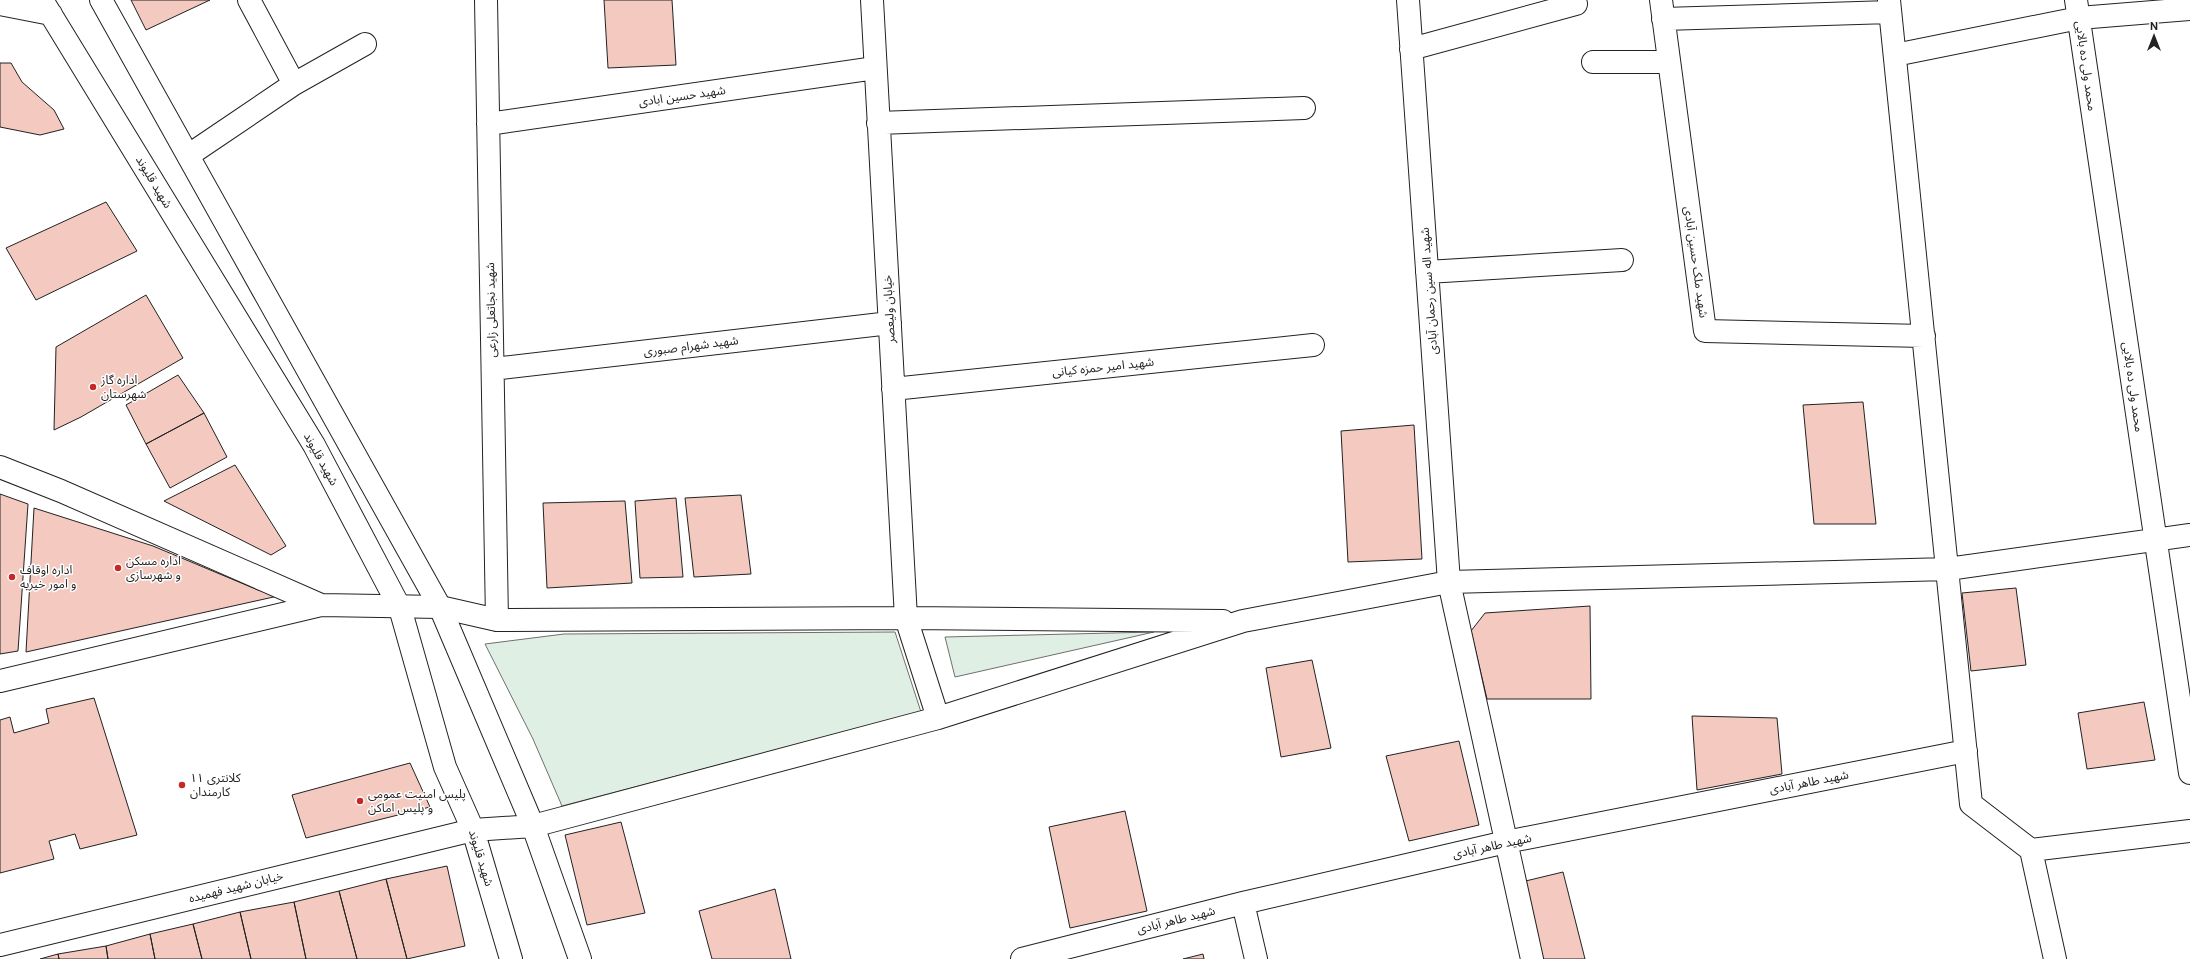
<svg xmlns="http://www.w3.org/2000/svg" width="2190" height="959" font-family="'DM Sans','Noto Sans Arabic',sans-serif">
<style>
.green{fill:#e0efe3;stroke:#6f6f6f}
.building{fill:#f3c9c0;stroke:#222}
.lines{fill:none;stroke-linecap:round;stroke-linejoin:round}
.minor-casing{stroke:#222;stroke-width:24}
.major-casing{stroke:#222;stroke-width:24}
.minor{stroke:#fff;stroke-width:22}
.major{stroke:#fff;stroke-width:22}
.poi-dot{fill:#c62828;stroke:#fff;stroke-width:1.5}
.labels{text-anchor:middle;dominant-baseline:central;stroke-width:3;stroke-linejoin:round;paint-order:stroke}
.street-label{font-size:12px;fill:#222;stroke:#fff}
.poi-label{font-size:12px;fill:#222;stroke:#fff;text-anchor:start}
</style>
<rect width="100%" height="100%" fill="#fff"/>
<!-- green -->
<path class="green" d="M895 632 921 712 562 806 533 739 485 644 564 634Z
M1154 632 955 677 945 637Z"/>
<!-- building -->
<path class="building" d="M131 0H210L146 30Z
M604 0H672L676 65 608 68Z
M0 63H11L22 82 54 110 64 129 40 135 0 127Z
M106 202 137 251 36 300 6 248Z
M146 295 183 358 81 417 54 430 56 347Z
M178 375 204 413 146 444 126 405Z
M1863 402 1876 524H1814L1803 405Z
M204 413 227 457 170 488 146 444Z
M1414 425 1422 559 1348 562 1341 431Z
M235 465 286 546 271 555 164 501Z
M0 494 28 504 18 651 0 654Z
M741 495 751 574 694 577 685 498Z
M676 498 683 577 640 578 635 501Z
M625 501 632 583 547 588 543 503Z
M34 508 153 546 258 590 278 596 26 652Z
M2016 588 2026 665 1971 671 1962 593Z
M1590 606 1591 699H1487L1471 631 1485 613Z
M1312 660 1331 748 1281 757 1266 668Z
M94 698 137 835 80 849 75 834 49 841 54 859 0 873V720L10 717 14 733 49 723 46 709Z
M2144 702 2155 760 2087 769 2078 713Z
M1692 716 1777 718 1782 774 1697 790Z
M1459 741 1479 825 1409 841 1386 756Z
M410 763 430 807 306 838 292 795Z
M1125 811 1147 911 1070 928 1049 827Z
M621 822 645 913 587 925 565 835Z
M447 866 465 946 407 959 386 879Z
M1563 872 1585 959H1524L1509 885Z
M386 879 407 959H357L339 891Z
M775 889 791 959H712L699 911Z
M339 891 357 959H306L294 902Z
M294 902 306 959H251L240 912Z
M240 912 251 959H202L193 924Z
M193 924 202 959H155L150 934Z
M150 934 155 959H108L106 946Z
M106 946 108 959H59L58 954Z
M58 954 59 959H40Z
M1203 954 1204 959H1183Z"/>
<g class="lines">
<defs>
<path id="minor" d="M249 0 294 84
M486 0 497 620
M872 0 906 618 938 718
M1408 0 1449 582 1532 959
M1661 0 1705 331 1924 336
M1889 0 1971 804 2031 850 2055 959
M2076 0 2190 773
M1663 19 1890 12
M1411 49 1576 4
M1895 55 2079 18 2190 9
M1593 62H1669
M878 123 1304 108
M488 124 875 68
M189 155 294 84 365 44
M1427 272 1622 260
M493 369 890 323
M893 389 1313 345
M0 467 61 491 321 605 440 607 497 620 906 618 1223 621
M0 681 321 605
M533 826 938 718 1243 621 1449 582 1948 569 2190 535
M2031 850 2190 831
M1243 903 1256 959
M0 945 473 830
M1022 959 1243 903 1506 842 1966 751"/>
<path id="major" d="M42 0 314 445 400 608 445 767 473 830 511 959
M101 0 440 607 533 826 580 959
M0 4 51 14
M473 830 533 826"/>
</defs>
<!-- minor casing -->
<use href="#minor" class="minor-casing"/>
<!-- major casing -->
<use href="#major" class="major-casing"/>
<!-- minor -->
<use href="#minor" class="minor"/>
<!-- major -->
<use href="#major" class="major"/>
</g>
<!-- markers -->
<g class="poi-dot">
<circle cx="93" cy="387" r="4"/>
<circle cx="118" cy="568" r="4"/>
<circle cx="12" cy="577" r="4"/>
<circle cx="182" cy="785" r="4"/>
<circle cx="360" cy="801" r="4"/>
</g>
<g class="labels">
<!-- street labels -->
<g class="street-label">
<text transform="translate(2086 66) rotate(82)">محمد ولی ده بالایی</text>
<text transform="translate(682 96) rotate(-8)">شهید حسین ابادی</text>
<text transform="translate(154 182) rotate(59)">شهید قلیوند</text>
<text transform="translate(1696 262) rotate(82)">شهید ملک حسین آبادی</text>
<text transform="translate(1429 291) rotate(-94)">شهید اله سین رحمان آبادی</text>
<text transform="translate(889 309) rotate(-93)">خیابان ولیعصر</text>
<text transform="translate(491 310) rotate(-91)">شهید نجاتعلی زارعی</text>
<text transform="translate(691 346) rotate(-7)">شهید شهرام صبوری</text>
<text transform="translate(1103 367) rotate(-6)">شهید امیر حمزه کیانی</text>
<text transform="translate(2133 387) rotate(82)">محمد ولی ده بالایی</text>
<text transform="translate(321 459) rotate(61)">شهید قلیوند</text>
<text transform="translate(1809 782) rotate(-11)">شهید طاهر آبادی</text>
<text transform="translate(1492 846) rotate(-12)">شهید طاهر آبادی</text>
<text transform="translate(481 858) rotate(73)">شهید قلیوند</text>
<text transform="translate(236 887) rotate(-14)">خیابان شهید فهمیده</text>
<text transform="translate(1176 920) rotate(-14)">شهید طاهر آبادی</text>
</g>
<!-- poi labels -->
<g class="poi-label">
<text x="101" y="380">اداره گاز<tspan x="101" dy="14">شهرستان</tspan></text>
<text x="126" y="561">اداره مسکن<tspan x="126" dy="14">و شهرسازی</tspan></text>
<text x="20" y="570">اداره اوقاف<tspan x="20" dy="14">و امور خیریه</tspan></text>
<text x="190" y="778">کلانتری ۱۱<tspan x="190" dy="14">کارمندان</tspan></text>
<text x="368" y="794">پلیس امنیت عمومی<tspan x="368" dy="14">و پلیس اماکن</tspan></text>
</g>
</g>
<!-- north arrow -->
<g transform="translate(2154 36)" stroke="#ffffff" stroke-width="3" paint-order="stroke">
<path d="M0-3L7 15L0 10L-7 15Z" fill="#222222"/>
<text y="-6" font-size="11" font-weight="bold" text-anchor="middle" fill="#222222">N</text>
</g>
</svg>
